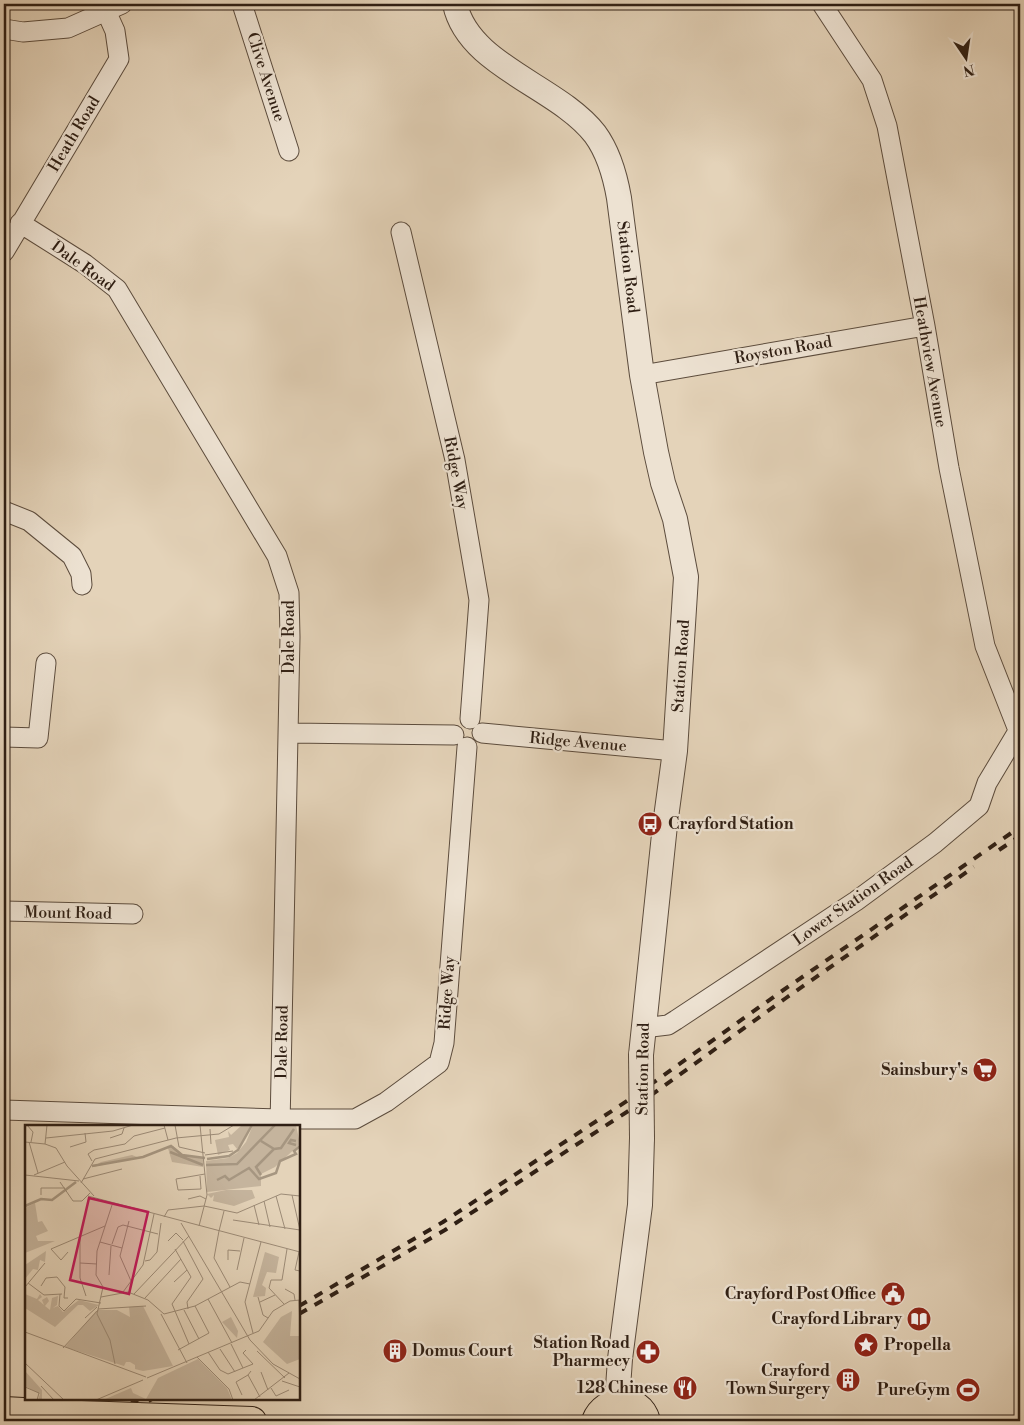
<svg xmlns="http://www.w3.org/2000/svg" width="1024" height="1425" font-family="'Libre Bodoni',serif">
<style>
.lines{fill:none;stroke-linecap:round;stroke-linejoin:round}
.minor-casing{stroke:#5c4c3d;stroke-width:21}
.tertiary-casing{stroke:#5c4c3d;stroke-width:26}
.primary-casing{stroke:#2f1f14;stroke-width:30}
.minor{stroke:#ede2d2;stroke-width:19}
.tertiary{stroke:#ede2d2;stroke-width:24}
.primary{stroke:#e4d3b9;stroke-width:28}
.rail{stroke:#2f1f14;stroke-width:4;stroke-dasharray:9 9;stroke-linecap:butt}
.tertiary-bridge-casing{stroke:#5c4c3d;stroke-width:26;stroke-linecap:butt}
.primary-bridge-casing{stroke:#2f1f14;stroke-width:30;stroke-linecap:butt}
.tertiary-bridge{stroke:#ede2d2;stroke-width:24}
.primary-bridge{stroke:#e4d3b9;stroke-width:28}
.labels{text-anchor:middle;dominant-baseline:central;stroke-width:4.5;stroke-linejoin:round;paint-order:stroke}
.street-label{font-size:16px;fill:#2f1f14;stroke:#ede2d2}
.poi-label{font-size:16px;font-weight:bold;fill:#2f1f14;stroke:#ede2d2;text-anchor:end}
.inset-river{fill:none;stroke:#a69681;stroke-width:2.5}
.inset-road{fill:none;stroke:#9c8b77;stroke-width:1}
.view{fill:#c2185b;fill-opacity:0.15;stroke:#c2185b;stroke-width:2.5}
.inset-edge{fill:none;stroke:#2f1f14;stroke-width:2.5}
</style>
<rect width="100%" height="100%" fill="#e4d3b9"/>
<filter id="stains"><feTurbulence type="fractalNoise" baseFrequency=".004" numOctaves="4"/><feColorMatrix values="0 0 0 0 .2 0 0 0 0 .09 0 0 0 0 .02 0 0 0 .5 -.17"/></filter>
<radialGradient id="worn" r=".72"><stop offset=".6" stop-color="#630" stop-opacity="0"/><stop offset="1" stop-color="#630" stop-opacity=".3"/></radialGradient>
<g class="lines">
<defs>
<path id="minor" d="M242 4 289 151
M822 4 872 80 887 126 925 326 949 468 985 646 1018 730
M4 29 23 32 68 28 122 4
M20 223 85 264 117 289 277 556 289 593 290 637 280 1126
M401 232 455 460 479 600 470 719
M4 252 119 59 115 31 106 11
M642 375 925 326
M4 511 29 521 72 556 81 574 82 585
M289 733 454 735
M482 733 675 751
M4 737 38 738 46 663
M4 911 133 914
M643 1028 668 1025 676 1020 856 901 935 843 979 806 987 783 1020 728
M4 1110 280 1119H355L386 1102 439 1063 444 1043 467 747"/>
<path id="tertiary" d="M455 4C468 66 558 86 595 134 609 153 615 175 619 198L642 375 656 452 663 483 675 519 686 577 675 751 665 825 641 1055
M617 1402 620 1359 640 1205 642 1138"/>
<path id="primary" d="M4 1411 81 1415
M136 1417 252 1421
M596 1421C605 1398 639 1395 646 1421"/>
</defs>
<!-- minor casing -->
<use href="#minor" class="minor-casing"/>
<!-- tertiary casing -->
<use href="#tertiary" class="tertiary-casing"/>
<!-- primary casing -->
<use href="#primary" class="primary-casing"/>
<!-- minor -->
<use href="#minor" class="minor"/>
<!-- tertiary -->
<use href="#tertiary" class="tertiary"/>
<!-- primary -->
<use href="#primary" class="primary"/>
<!-- rail -->
<path class="rail" d="M999 850 1020 836
M299 1306 443 1222 633 1097 782 991 1020 827
M299 1314 445 1230 636 1106 786 998 974 867
M133 1410 152 1399
M100 1421 139 1399"/>
<defs>
<path id="tertiary-bridge" d="M641 1055 642 1138"/>
<path id="primary-bridge" d="M81 1415 136 1417"/>
</defs>
<!-- tertiary-bridge casing -->
<use href="#tertiary-bridge" class="tertiary-bridge-casing"/>
<!-- primary-bridge casing -->
<use href="#primary-bridge" class="primary-bridge-casing"/>
<!-- tertiary-bridge -->
<use href="#tertiary-bridge" class="tertiary-bridge"/>
<!-- primary-bridge -->
<use href="#primary-bridge" class="primary-bridge"/>
</g>
<!-- icons -->
<defs>
<symbol id="bus-disc" viewBox="-11 -11 22 22"><circle r="9.5" fill="#8f2418" stroke="#ede2d2"/><path d="M-5-6H5V4H4V6H2V4H-2V6H-4V4H-5ZM-3.5-4V0h7V-4ZM-3.5 1.2v1.5H-2V1.2ZM2 1.2v1.5H3.5V1.2Z" fill="#fff"/></symbol>
<symbol id="supermarket-disc" viewBox="-11 -11 22 22"><circle r="9.5" fill="#8f2418" stroke="#ede2d2"/><path d="M-6-5.5h2.5l.6 2H6L4.5 2H-2.5L-4.4-4H-6ZM-1.5 3.2a1.3 1.3 0 1 0 .1 0ZM3 3.2a1.3 1.3 0 1 0 .1 0Z" fill="#fff"/></symbol>
<symbol id="civic-disc" viewBox="-11 -11 22 22"><circle r="9.5" fill="#8f2418" stroke="#ede2d2"/><path d="M-.6-6.5H3V-4.5H.6V-3L4-1V1h2V6H-6V1h2V-1L-.6-3ZM-1.2 2.5V6h2.4V2.5Z" fill="#fff"/></symbol>
<symbol id="library-disc" viewBox="-11 -11 22 22"><circle r="9.5" fill="#8f2418" stroke="#ede2d2"/><path d="M-6-4Q-3-5.5-.7-3.5V5Q-3 3-6 4ZM6-4Q3-5.5 .7-3.5V5Q3 3 6 4Z" fill="#fff"/></symbol>
<symbol id="sight-disc" viewBox="-11 -11 22 22"><circle r="9.5" fill="#8f2418" stroke="#ede2d2"/><path d="M0-6L1.8-2.2L6-1.7L2.9 1.2L3.7 5.4L0 3.3L-3.7 5.4L-2.9 1.2L-6-1.7L-1.8-2.2Z" fill="#fff"/></symbol>
<symbol id="building-disc" viewBox="-11 -11 22 22"><circle r="9.5" fill="#8f2418" stroke="#ede2d2"/><path d="M-4-6H4V6H1V3H-1V6H-4ZM-2.5-4.3h1.7v1.8h-1.7ZM.8-4.3h1.7v1.8H.8ZM-2.5-1h1.7V.8h-1.7ZM.8-1h1.7V.8H.8Z" fill="#fff"/></symbol>
<symbol id="pharmacy-disc" viewBox="-11 -11 22 22"><circle r="9.5" fill="#8f2418" stroke="#ede2d2"/><path d="M-2-6h4v4h4v4h-4v4h-4v-4h-4v-4h4Z" fill="#fff"/></symbol>
<symbol id="restaurant-disc" viewBox="-11 -11 22 22"><circle r="9.5" fill="#8f2418" stroke="#ede2d2"/><path d="M-5-6h1v4h1v-4h1v4h1v-4h1v5L-1.5 .5V6h-2V.5L-5-1ZM5-6V6H3V1.5H1.5Q1.5-4 5-6Z" fill="#fff"/></symbol>
<symbol id="stadium-disc" viewBox="-11 -11 22 22"><circle r="9.5" fill="#8f2418" stroke="#ede2d2"/><path d="M0-5a6.5 5 0 1 0 0 10a6.5 5 0 1 0 0-10ZM-3.5-1.8h7v3.6h-7Z" fill="#fff"/></symbol>
</defs>
<g fill-rule="evenodd">
<use href="#bus-disc" x="636" y="810" width="28" height="28"/>
<use href="#supermarket-disc" x="971" y="1056" width="28" height="28"/>
<use href="#civic-disc" x="879" y="1280" width="28" height="28"/>
<use href="#library-disc" x="905" y="1305" width="28" height="28"/>
<use href="#sight-disc" x="852" y="1331" width="28" height="28"/>
<use href="#building-disc" x="381" y="1337" width="28" height="28"/>
<use href="#pharmacy-disc" x="634" y="1338" width="28" height="28"/>
<use href="#building-disc" x="834" y="1366" width="28" height="28"/>
<use href="#restaurant-disc" x="671" y="1374" width="28" height="28"/>
<use href="#stadium-disc" x="954" y="1376" width="28" height="28"/>
</g>
<g class="labels">
<!-- street labels -->
<g class="street-label">
<text transform="translate(266 77) rotate(72)">Clive Avenue</text>
<text transform="translate(74 134) rotate(-59)">Heath Road</text>
<text transform="translate(83 266) rotate(36)">Dale Road</text>
<text transform="translate(628 267) rotate(83)">Station Road</text>
<text transform="translate(783 350) rotate(-10)">Royston Road</text>
<text transform="translate(930 362) rotate(80)">Heathview Avenue</text>
<text transform="translate(456 473) rotate(79)">Ridge Way</text>
<text transform="translate(289 637) rotate(-90)">Dale Road</text>
<text transform="translate(681 666) rotate(-86)">Station Road</text>
<text transform="translate(578 742) rotate(5)">Ridge Avenue</text>
<text transform="translate(853 901) rotate(-35)">Lower Station Road</text>
<text transform="translate(68 913) rotate(1)">Mount Road</text>
<text transform="translate(447 993) rotate(-86)">Ridge Way</text>
<text transform="translate(282 1042) rotate(-89)">Dale Road</text>
<text transform="translate(643 1069) rotate(-89)">Station Road</text>
</g>
<!-- poi labels -->
<g class="poi-label">
<text x="668" y="824" text-anchor="start">Crayford Station</text>
<text x="968" y="1070">Sainsbury's</text>
<text x="876" y="1294">Crayford Post Office</text>
<text x="902" y="1319">Crayford Library</text>
<text x="630" y="1343">Station Road<tspan x="630" dy="18">Pharmecy</tspan></text>
<text x="884" y="1345" text-anchor="start">Propella</text>
<text x="412" y="1351" text-anchor="start">Domus Court</text>
<text x="830" y="1371">Crayford<tspan x="830" dy="18">Town Surgery</tspan></text>
<text x="668" y="1388">128 Chinese</text>
<text x="950" y="1390">PureGym</text>
</g>
</g>
<!-- overview -->
<g transform="translate(25 1125)">
<rect width="275" height="275" fill="#e4d3b9"/>
<path d="M217 0H226L217 18 212 24 208 19 203 20 205 25 193 30 190 15 204 12 203 6 206 10ZM228 0H271L275 19 250 42 236 49V61L182 67 181 36 203 33 212 28 221 17ZM148 21 159 30 179 32 178 42 147 37 143 23ZM107 30 112 32 68 42 76 37ZM201 65H227L230 73 209 81 188 76 189 70 186 73 182 69ZM10 78 13 97 17 96 23 106 11 111 13 116H30L0 128V83ZM21 126 20 137 15 135 13 145 8 144 0 154V140ZM240 127 254 132 251 148 242 147 237 160 241 163 240 171 228 172ZM0 169 12 174 15 169 17 172 13 175 19 180 17 175 22 172 24 176 20 181 25 185 27 173 33 171 32 180 28 183 33 181 38 187 54 175 74 180 65 186 58 180H53L30 202 0 183ZM118 181 148 241 118 246 110 244V240L105 237H101L99 241 40 222 71 186 73 189V185H92L105 192 104 182ZM267 186 265 211H275V234L262 239 238 217 256 192ZM206 192 213 206 212 213 197 197ZM173 234 202 263 207 275H78L106 263 108 268 121 274 133 253ZM0 246 17 265V275H13L15 269 0 261Z" fill="#c5b49d"/>
<path class="inset-river" d="M236 16 249 24 231 42 236 50M271 16 266 15 264 18 271 20M249 24 256 23 269 4M145 27 178 40M182 34 204 31 213 25 227 0M181 40 212 39 250 0M67 41 118 32 146 21 157 30 180 33M192 55 200 51 204 55 224 43 234 54 251 48 255 36 271 29 269 26 275 21M0 81 16 74 27 75 51 57"/>
<path class="inset-road" d="M2 0 8 7 6 17M22 0 20 19 31 23 42 41 69 71M139 0 143 15M150 0 154 22 180 28M185 4 186 19M21 13 88 6 108 0M85 13 97 9 99 3M0 17 20 19M4 17 13 48M45 22 61 17 60 8M180 30 208 26M67 36 63 29 69 25 100 19 109 11 140 3M0 50 54 56M9 50 40 37M175 51 176 64 153 65 151 54 180 49M58 54 97 44M35 57 48 76H57L65 68M56 58 70 34 151 13 194 9 209 0M16 70V63H40M267 70 275 105M63 71 275 127M251 71 260 104M163 74 175 71 181 74M239 76 245 102M87 80 72 126 71 150 78 162 72 189 85 215 90 239M229 80 234 100M179 81 212 88 256 69 275 71M139 92 143 85 179 81M208 95 275 105M104 96 95 131 106 156M156 98 225 215 248 239 275 254M174 101 182 70 175 0M194 106 189 133 205 162M194 106 199 86M55 113V153L61 171M143 116 151 108 158 115M158 116 178 154 162 177 163 184M75 117 97 123M87 119 93 102 98 100 133 109M150 124 166 152 147 179 164 219M43 127 36 135 26 124 80 101M274 127 270 145 275 146M203 135V125L215 126M120 136 125 135 132 127 136 98M55 138 72 139M212 145 219 113M84 150 86 121M149 157 162 145M3 158 19 170 37 169M16 161 21 153 32 152 40 162 39 173H43M0 162 20 138M260 164 269 169 270 175M98 167 118 140 129 89M35 169 34 181 39 186 51 174 76 178M109 169 164 111M76 172 103 167 123 175 139 189 170 181 215 157 225 159M233 172 238 190 243 193M120 173 156 134M183 174 207 218M274 175 275 206M235 177 250 170M259 179 244 163 246 155H257L262 124M73 184 121 181M159 185 174 214M136 189 162 238M60 193 72 182M0 207 121 252M228 208 220 177 236 117M206 219 218 243M38 223 73 185M195 224 210 247M153 225 184 208 170 181M232 226 260 253M183 227 195 245 203 249 228 239 218 228 221 225M172 232 204 264 208 275M0 238 39 275M226 246 223 250 235 272M236 247 243 265M122 253 234 206 248 186 265 176 275 175M257 256 275 262M16 261 29 275M0 262 14 268 12 275M246 263 251 271 264 265M217 270 211 257 223 250M71 275 118 255M229 275 264 248"/>
<path class="view" d="M64 73 123 87 104 169 45 155Z"/>
<rect width="275" height="275" class="inset-edge"/>
</g>
<!-- margin -->
<rect width="1024" height="1425" fill="none" stroke="#e4d3b9" stroke-width="20"/>
<rect x="5" y="5" width="1014" height="1415" fill="none" stroke="#2f1f14" stroke-width="2.5"/>
<rect x="10" y="10" width="1004" height="1405" fill="none" stroke="#2f1f14"/>
<!-- north arrow -->
<g transform="translate(966 58) rotate(167)" stroke="#ede2d2" stroke-width="4" paint-order="stroke">
<path d="M0-4L9 19L0 12L-9 19Z" fill="#2f1f14"/>
<text y="-8" font-size="14" font-weight="bold" text-anchor="middle" fill="#2f1f14">N</text>
</g>
<rect width="100%" height="100%" filter="url(#stains)"/>
<rect width="100%" height="100%" fill="url(#worn)"/>
</svg>
